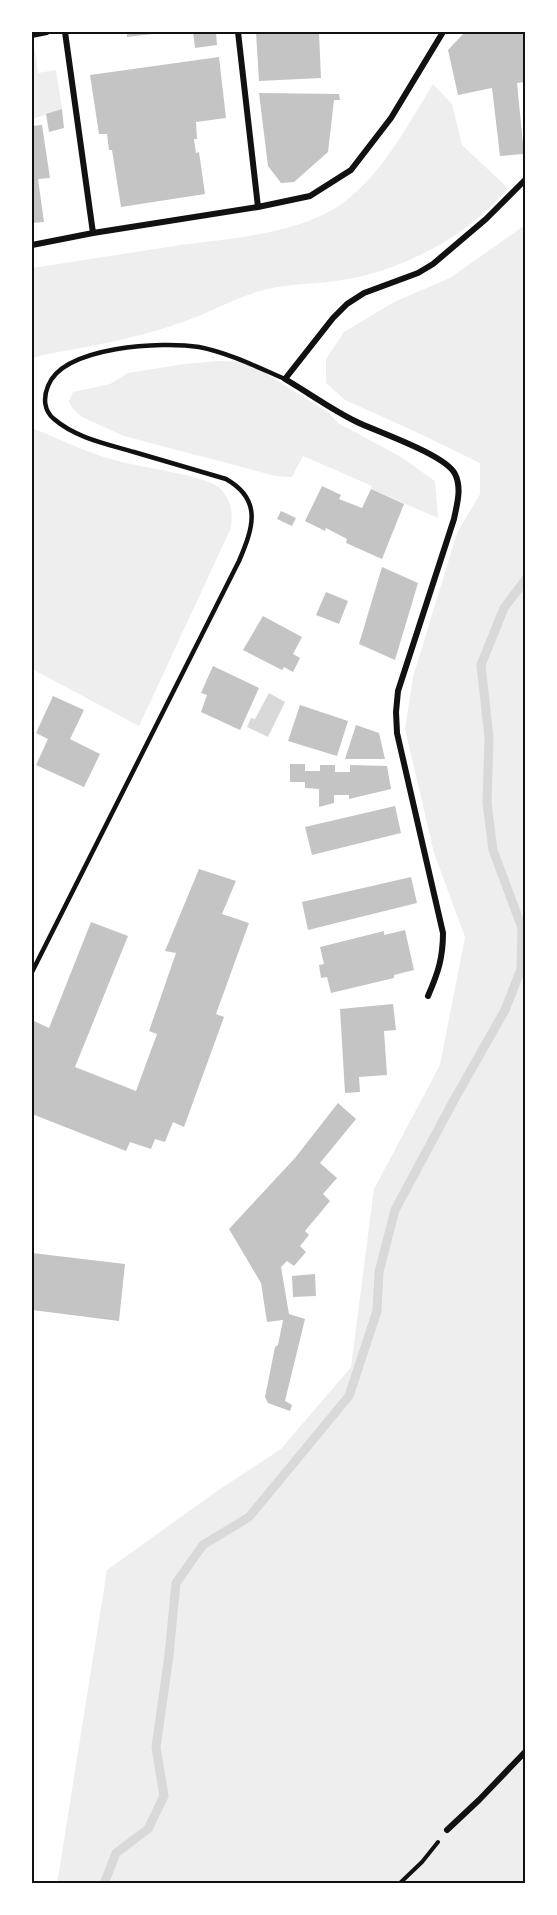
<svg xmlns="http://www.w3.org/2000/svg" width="557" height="1915" font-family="'Source Sans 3',sans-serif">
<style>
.green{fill:#eee}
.water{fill:#d9d9d9}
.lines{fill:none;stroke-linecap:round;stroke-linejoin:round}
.stream{stroke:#d9d9d9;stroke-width:9}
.building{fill:#c4c4c4}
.path{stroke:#111;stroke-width:4}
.service{stroke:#111;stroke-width:4.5}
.minor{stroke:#111;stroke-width:6}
.neatline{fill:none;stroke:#111;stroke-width:2}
</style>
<rect width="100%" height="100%" fill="#fff"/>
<!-- green -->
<path class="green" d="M32 49H35L38 73 56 70 62 109 32 119Z
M433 84 452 104 462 145 508 188C468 237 398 273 336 281 313 284 290 284 268 289 240 295 215 310 188 320 141 338 91 346 42 355L32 359V268C81 260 131 253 181 245 231 238 300 234 343 203 382 174 408 125 433 84Z
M525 225V1883L57 1884 107 1570 220 1489 281 1449 351 1367 374 1189 440 1065 465 937 434 853 405 729 413 677 457 533 480 494V463L414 431 345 400 326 383V359L344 332 394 302 450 278Z
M218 361 240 362 262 371 329 413 338 423 401 457 435 481 438 518 371 489 372 486 303 456 292 477 276 476 124 436 82 417 72 408 69 401 73 392 110 384 128 373 184 364Z
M32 428C60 439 89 454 118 461 140 467 201 475 217 486 231 497 233 511 231 528L139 726 32 669Z"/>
<!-- water -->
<path class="water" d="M269 693 285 702 268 737 247 727 251 718 255 719Z"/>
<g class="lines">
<!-- stream -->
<path class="stream" d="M104 1884 116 1853 148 1829 164 1796 156 1747 169 1655 176 1583 203 1545 249 1517 349 1396 377 1311 379 1272 395 1210 454 1100 505 1010 521 969 522 928 493 850 487 803 489 738 481 665 504 608 526 579"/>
</g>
<!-- building -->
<path class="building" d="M127 32H160L161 33 127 37Z
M193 32H216L217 45 195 48Z
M256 32H319L321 78 259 81Z
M465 32H525V82L517 83 524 154 500 156 492 88 458 95 448 50Z
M219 57 226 118 196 122 197 139H194L196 153 199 152 205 194 121 207 112 150H109L107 134H99L90 75Z
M259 93 339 94 340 100H334L328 152 294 182 281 183 268 166Z
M62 109 64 128 49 132 46 114Z
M42 125 50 178 38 179 44 222 32 223V126Z
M322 486 341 495 339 499 362 508 371 489 404 504 382 559 346 543 347 539 326 528 325 531 305 521Z
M281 511 296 518 292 526 277 519Z
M382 567 418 583 395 660 359 644Z
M326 592 348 601 339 624 316 615Z
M263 616 302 637 293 654 300 658 293 672 284 667 282 670 243 650Z
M213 666 259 688 240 730 201 712 207 695 201 693Z
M53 696 84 710 70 739 100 754 84 787 36 765 48 739 36 733Z
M300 705 348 721 337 756 288 741Z
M356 725 379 733 385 759H345Z
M290 764H305V771H320V765H335V772H350V765L387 766 391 789 349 799V795H334V803L319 807V789L305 788V782H290Z
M395 806 401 833 312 855 305 827Z
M199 869 236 881 222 914 249 923 216 1014 224 1017 184 1127 173 1122 165 1142 155 1139 151 1149 130 1142 126 1151 32 1114V1026L34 1021 49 1028 91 922 128 936 75 1067 136 1091 157 1034 149 1031 176 953 165 951Z
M411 877 417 903 308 930 302 902Z
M405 930 414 970 394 975V978L331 993 327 977 321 978 319 965 324 964 320 947 384 931V935Z
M393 1004 396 1030 384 1031 387 1075 359 1077 360 1092 345 1093 340 1009Z
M338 1103 356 1119 320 1163 337 1178 323 1194 330 1201 305 1231 309 1235 300 1246 306 1252 294 1266 287 1261 281 1267 289 1314 305 1319 285 1401 292 1405 290 1411 268 1403 265 1397 275 1347 278 1345 283 1320 267 1322 261 1283 229 1229 295 1158Z
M32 1253 125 1264 119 1321 32 1310Z
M315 1274 316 1296 293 1297 292 1276Z"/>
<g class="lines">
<!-- path -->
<path class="path" d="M32 36 47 33
M399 1884 422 1862 438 1842"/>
<!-- service -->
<path class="service" d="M32 972 239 561C253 528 263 500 226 479 196 470 165 461 134 452 107 444 76 438 54 419 44 411 43 398 48 386 63 346 163 341 199 347 229 353 257 367 285 379"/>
<!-- minor -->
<path class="minor" d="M65 32 93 233
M238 32 258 207
M32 245 93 233 258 207 310 196 351 170 391 118 443 32
M428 996C438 973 443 958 443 933L397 733 396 712 398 691 454 519C457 504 462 488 455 474 446 455 378 432 357 422 332 410 309 393 285 379L333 318 347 304 364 293 418 273 433 264 486 219 526 179
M447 1830 479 1800 526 1751"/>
</g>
<!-- border -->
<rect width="557" height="1915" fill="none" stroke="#ffffff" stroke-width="66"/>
<rect x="33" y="33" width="491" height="1849" class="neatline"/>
</svg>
